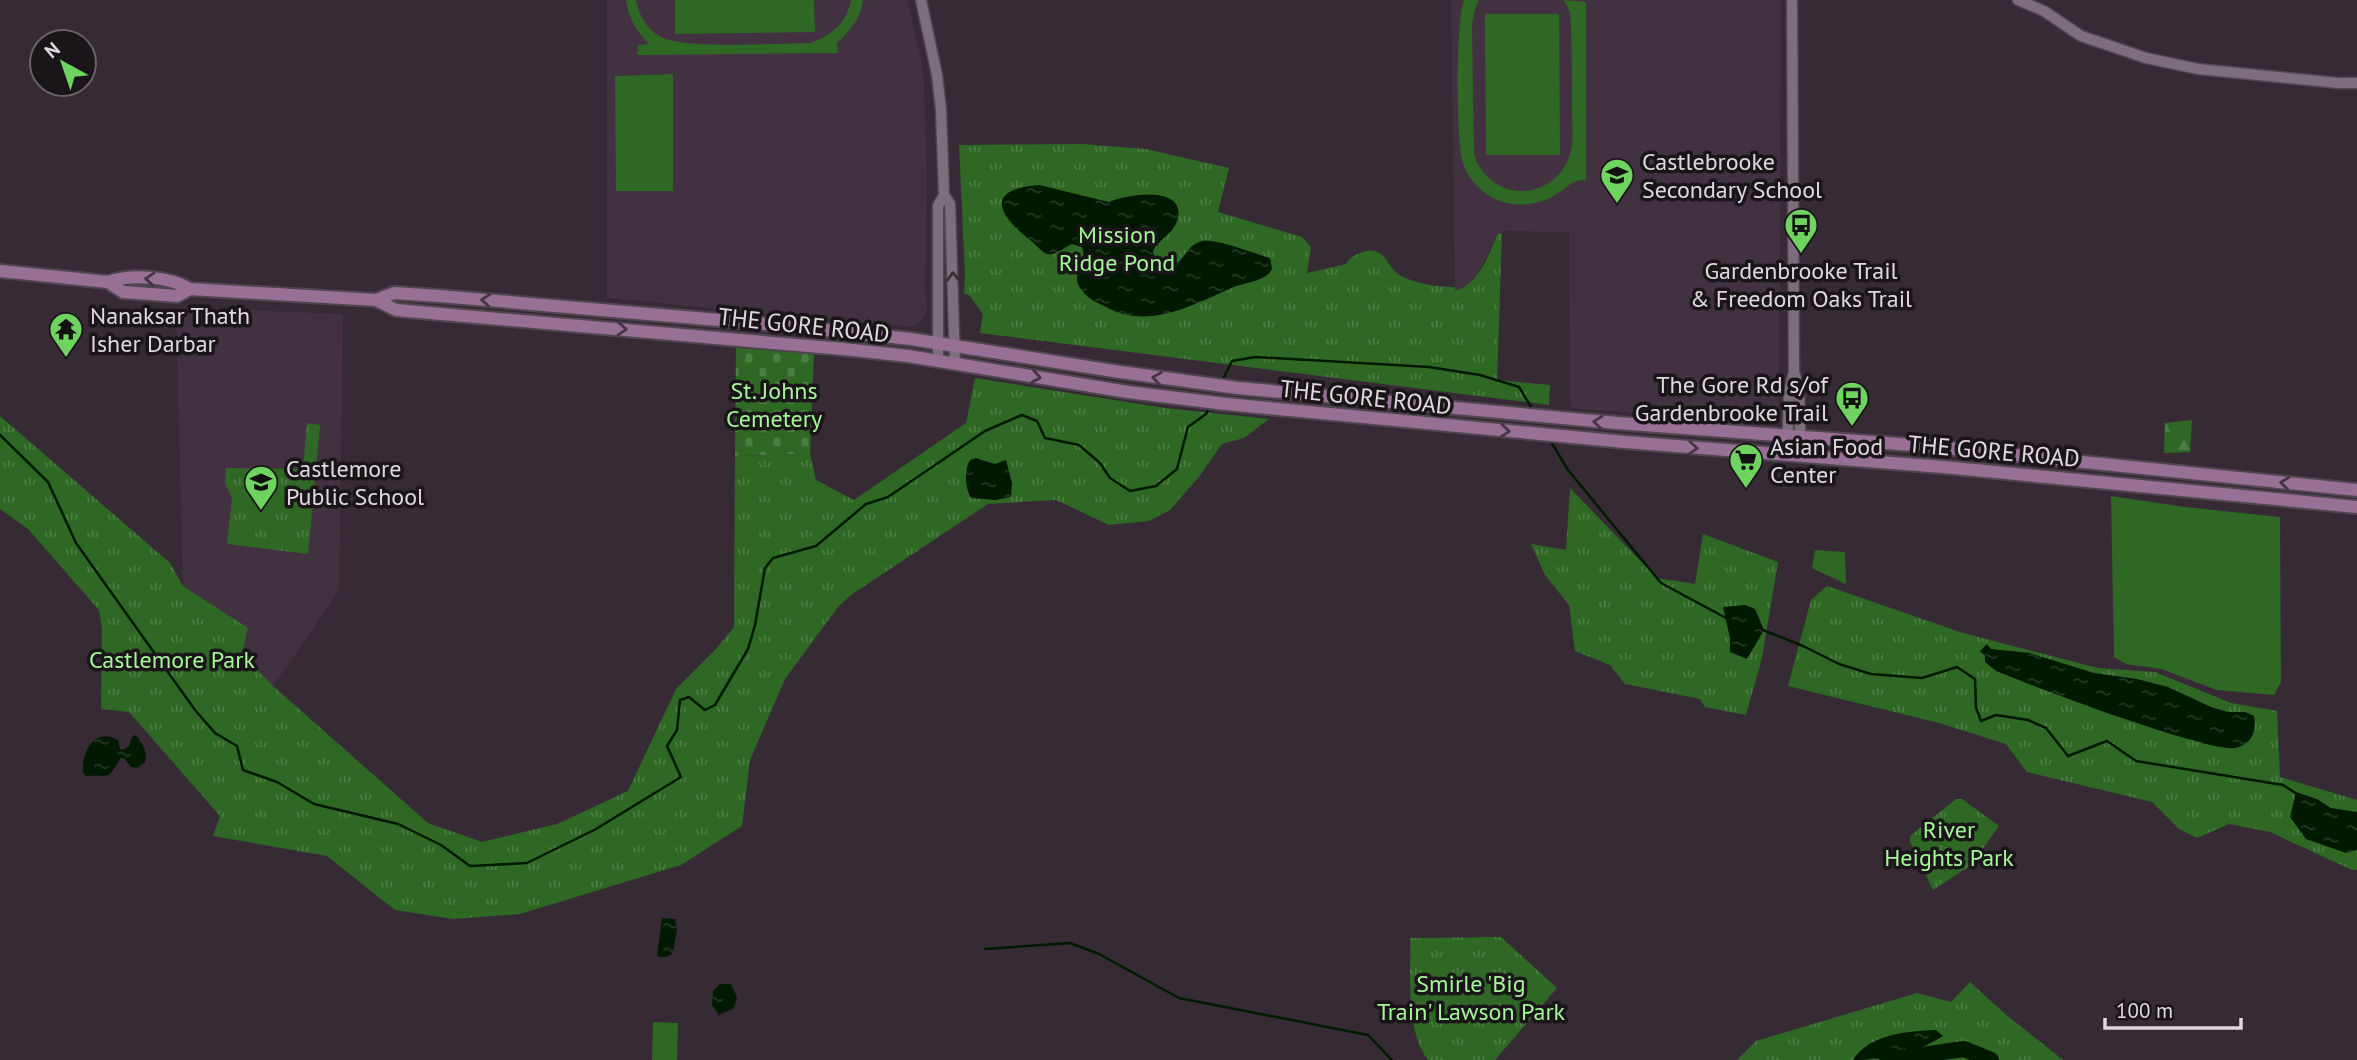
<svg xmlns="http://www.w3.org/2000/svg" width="2357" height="1060" font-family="'PT Sans',sans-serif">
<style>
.built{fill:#423241}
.grass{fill:#2e6824}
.forest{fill:url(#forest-firs)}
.cemetery{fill:url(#cemetery-stones)}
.park{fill:url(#park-tufts)}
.water{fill:url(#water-ripples)}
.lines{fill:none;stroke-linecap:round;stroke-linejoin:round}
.stream{stroke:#001900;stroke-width:2.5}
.river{stroke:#001900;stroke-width:16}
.minor-casing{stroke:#50464f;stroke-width:13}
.major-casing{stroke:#50464f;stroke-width:16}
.minor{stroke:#7c6f7b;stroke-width:10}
.major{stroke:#987095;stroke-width:12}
.oneway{stroke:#373036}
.oneway2{stroke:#463544}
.labels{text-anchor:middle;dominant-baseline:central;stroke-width:7;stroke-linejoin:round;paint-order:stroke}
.poi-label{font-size:24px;fill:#e0d8df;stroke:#1a1519;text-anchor:start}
.park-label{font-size:24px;fill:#a5f698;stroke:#1a1519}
.street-label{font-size:24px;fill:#e0d8df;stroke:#1a1519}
</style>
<defs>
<pattern id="forest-firs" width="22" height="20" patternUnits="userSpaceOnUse" patternTransform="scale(1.75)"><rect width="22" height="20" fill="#2e6824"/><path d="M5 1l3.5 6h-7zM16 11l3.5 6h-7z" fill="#4c7d43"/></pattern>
<pattern id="cemetery-stones" width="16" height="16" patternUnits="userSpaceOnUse" patternTransform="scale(1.75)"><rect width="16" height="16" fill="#2e6824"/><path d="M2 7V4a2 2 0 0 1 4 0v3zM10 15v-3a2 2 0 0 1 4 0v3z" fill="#4c7d43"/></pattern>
<pattern id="park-tufts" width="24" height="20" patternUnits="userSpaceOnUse" patternTransform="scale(1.75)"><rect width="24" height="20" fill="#2e6824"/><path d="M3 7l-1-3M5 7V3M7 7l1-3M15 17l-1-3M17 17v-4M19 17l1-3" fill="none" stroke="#4c7d43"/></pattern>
<pattern id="water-ripples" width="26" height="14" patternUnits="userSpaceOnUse" patternTransform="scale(1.75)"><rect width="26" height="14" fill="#001900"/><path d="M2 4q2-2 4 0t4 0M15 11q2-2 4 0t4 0" fill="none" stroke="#253a25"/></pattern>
</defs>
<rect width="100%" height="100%" fill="#362a35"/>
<!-- built -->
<path class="built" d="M607 0H907L922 64 924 84 927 184 925 290 927 310 920 323 913 327 607 298Z
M1451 0H1781L1779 406 1778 413 1772 420 1767 423H1758L1571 408 1570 392 1569 232 1503 231 1502 234H1498L1476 277 1467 286 1455 290Z
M176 307 343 314 339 591 273 686 242 654 248 628 183 586Z"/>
<!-- grass -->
<path class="grass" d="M626 0H636C639 15 646 28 659 36 681 50 780 43 811 43 832 35 847 23 851 0H863C861 19 850 30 837 43L838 53 637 55 638 45 649 44C636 30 629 19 626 0Z
M675 0H814L815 32 675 34Z
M1464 0H1479L1475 9 1472 25 1474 155C1480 172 1493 186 1512 190 1537 195 1563 180 1570 154 1574 141 1572 125 1572 111 1572 82 1572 54 1571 25L1570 12 1564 0 1586 2V180C1571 180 1570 186 1558 193 1545 202 1529 206 1512 204 1491 201 1472 186 1464 166 1455 144 1456 21 1464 0Z
M1485 14H1559L1560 155H1486Z
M673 74V191H616L615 76Z
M2111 496 2185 507 2280 517 2281 682 2274 695 2217 690 2161 669 2126 664 2114 657Z
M1815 550 1845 552 1846 584 1812 568Z
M653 1022 678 1023 677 1060H652Z"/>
<!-- forest -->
<path class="forest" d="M2192 420 2190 452 2164 453 2165 423Z"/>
<!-- cemetery -->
<path class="cemetery" d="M736 348 814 353 810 454 735 456Z"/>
<!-- park -->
<path class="park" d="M1082 144 1146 149 1229 168 1218 212 1302 237 1311 247 1307 273 1346 264C1351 256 1355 255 1363 252 1385 244 1387 269 1401 276 1416 284 1439 287 1455 287V290C1479 287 1489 252 1498 234H1502L1497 380 1550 385 1549 405 980 333 983 314 969 295 964 294 965 275 959 145Z
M975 378 1165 408 1269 419 1244 438 1222 444 1198 478 1170 510 1149 521 1109 525 1056 500 988 504 851 595 838 607 785 679 750 760 742 826 681 865 520 914 453 919 395 910 327 856 213 836 220 816 129 712 101 709 102 629 99 610 28 529 0 509V416L170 563 183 586 248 628 242 654 273 686 428 823 482 842 557 824 628 791 676 689 716 649 734 627 735 456 810 454 816 480 854 500 966 423Z
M307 423 320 425 308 554 227 544 232 498 225 483 226 468 303 469Z
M1570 488 1657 578 1695 584 1703 534 1778 562 1762 658 1746 715 1705 707 1700 699 1625 684 1610 665 1575 651 1569 605 1545 575 1531 544 1566 550Z
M1827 586 1963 633 2098 668 2155 672 2231 703 2277 711 2280 777 2357 800V870H2352L2270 832 2229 824 2197 838 2179 829 2152 802 2027 772 2006 744 1939 723 1788 686 1811 600Z
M1956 799H1962L1999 826 1971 865 1933 890 1910 842V836Z
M1501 937 1557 988 1495 1060H1428C1405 1030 1411 975 1410 938Z
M1970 982 2004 1013 2063 1060H1737L1756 1041 1917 993 1951 1002Z"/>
<!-- water -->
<path class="water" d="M1039 185 1109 202C1126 194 1189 184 1177 221 1173 234 1158 240 1153 251L1157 264 1165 268C1183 268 1183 248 1199 242 1213 236 1254 254 1270 258L1272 269C1266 281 1247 282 1234 287 1194 304 1149 331 1106 307 1098 303 1089 299 1083 292 1067 274 1089 263 1082 247L1072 244C1064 247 1056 256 1047 254 1041 252 1036 244 1030 240 997 214 985 189 1039 185Z
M976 458 995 464 1006 460 1012 483 1011 497 995 500 971 498C965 488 964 470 970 460Z
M1745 605 1755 609 1764 630 1747 659 1730 652V638L1723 607Z
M1987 644 1991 649 2030 653 2094 673 2137 679 2168 687 2211 707 2228 712H2245L2254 716C2257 732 2251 745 2235 748 2223 750 2189 739 2177 736 2116 717 2056 695 1996 671L1985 662V656L1980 651Z
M135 735C147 744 153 772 131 767L124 758H121C106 780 114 775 86 776L83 773C81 753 94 726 118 740L120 749 123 750 129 746 132 737Z
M2296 792 2317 799 2331 808 2357 812V850L2346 853 2306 839 2290 817Z
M662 918 675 919 677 929 673 952C670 957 662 958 657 956Z
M720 984H731L737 997 734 1008 719 1015 712 1005 713 991Z
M1936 1030 1943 1036C1914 1054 1887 1060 1853 1060 1869 1034 1908 1031 1936 1030Z"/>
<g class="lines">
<!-- stream -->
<path class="stream" d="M1222 381 1232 361 1255 357 1429 367 1480 375 1519 387 1533 410
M0 435 48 482 76 543 195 710 215 733 237 746 243 770 277 782 314 804 398 824 441 845 470 866 527 863 596 829 681 777 667 746 677 730 680 700 689 697 705 710 715 705 748 649 755 625 765 568 773 558 816 546 866 504 888 497 985 431 1022 415 1037 421 1045 438 1079 445 1100 463 1110 478 1130 491 1156 486 1177 469 1188 427 1206 414 1210 406
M1550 440 1568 470 1661 583 1726 618
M1763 630 1803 646 1839 664 1871 674 1922 678 1957 667 1975 679 1976 707 1981 721 1996 715 2028 720 2046 728 2068 756 2107 741 2136 761 2283 785 2297 794
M985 949 1070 943 1099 954 1179 998 1368 1035 1392 1060"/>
<!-- river -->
<path class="river" d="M1887 1060 1964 1049 1991 1060"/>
<defs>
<path id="minor" d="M921 0 937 75 941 110 944 195 950 204 955 364
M2018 0 2044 11 2081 36 2146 58 2198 69 2338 83H2357
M938 361V206L944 195
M1795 375 1799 391 1801 455
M1787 454 1789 392 1794 372 1792 0"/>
<path id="major" d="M0 271 108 282C132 274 168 276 190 289L376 300 396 310 843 349 908 356 1128 392 1226 404 1625 442 1943 467 2357 507
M108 282 123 292 177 296 190 289
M376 300 394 293 439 296 777 325 911 339 1120 372 1238 388 1617 423 1926 446 2357 490"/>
</defs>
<!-- minor casing -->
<use href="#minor" class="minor-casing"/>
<!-- major casing -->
<use href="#major" class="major-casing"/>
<!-- minor -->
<use href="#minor" class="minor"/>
<!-- major -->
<use href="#major" class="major"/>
</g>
<!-- one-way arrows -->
<defs><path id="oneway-chevron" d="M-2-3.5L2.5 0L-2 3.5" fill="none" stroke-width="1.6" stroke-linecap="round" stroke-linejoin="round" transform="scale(1.75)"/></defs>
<use class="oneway" href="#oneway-chevron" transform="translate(953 277) rotate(-91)"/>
<g class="oneway2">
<use href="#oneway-chevron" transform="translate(150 279) rotate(-176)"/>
<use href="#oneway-chevron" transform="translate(486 300) rotate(-175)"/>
<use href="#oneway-chevron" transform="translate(622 329) rotate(4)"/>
<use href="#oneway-chevron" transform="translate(1036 377) rotate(10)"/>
<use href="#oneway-chevron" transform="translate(1157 378) rotate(-172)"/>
<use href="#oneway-chevron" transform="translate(1598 422) rotate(-175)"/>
<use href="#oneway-chevron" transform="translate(1505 431) rotate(5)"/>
<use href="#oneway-chevron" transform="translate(1693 448) rotate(4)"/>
<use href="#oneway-chevron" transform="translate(2285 483) rotate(-174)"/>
</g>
<!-- icons -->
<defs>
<symbol id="school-pin" viewBox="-11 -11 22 30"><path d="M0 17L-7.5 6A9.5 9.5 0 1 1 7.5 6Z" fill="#6fd35f" stroke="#1a1519"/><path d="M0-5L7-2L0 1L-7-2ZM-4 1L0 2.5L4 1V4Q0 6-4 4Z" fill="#111"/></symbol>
<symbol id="bus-pin" viewBox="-11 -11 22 30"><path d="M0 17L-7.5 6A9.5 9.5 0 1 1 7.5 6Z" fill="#6fd35f" stroke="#1a1519"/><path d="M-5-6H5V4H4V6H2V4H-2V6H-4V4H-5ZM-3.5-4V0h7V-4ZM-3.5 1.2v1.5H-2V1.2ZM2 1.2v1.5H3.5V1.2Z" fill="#111"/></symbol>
<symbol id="temple-pin" viewBox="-11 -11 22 30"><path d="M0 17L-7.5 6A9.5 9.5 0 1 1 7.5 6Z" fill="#6fd35f" stroke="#1a1519"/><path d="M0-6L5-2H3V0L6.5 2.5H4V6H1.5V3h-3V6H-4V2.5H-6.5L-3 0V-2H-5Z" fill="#111"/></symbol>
<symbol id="supermarket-pin" viewBox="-11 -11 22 30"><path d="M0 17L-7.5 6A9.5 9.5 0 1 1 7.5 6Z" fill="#6fd35f" stroke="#1a1519"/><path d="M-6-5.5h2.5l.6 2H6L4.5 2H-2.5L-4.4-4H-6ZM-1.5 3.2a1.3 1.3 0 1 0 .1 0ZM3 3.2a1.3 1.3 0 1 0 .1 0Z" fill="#111"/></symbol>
</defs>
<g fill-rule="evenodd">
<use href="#school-pin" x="1598" y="156" width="38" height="52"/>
<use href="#bus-pin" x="1782" y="206" width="38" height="52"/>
<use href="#temple-pin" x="47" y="310" width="38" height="52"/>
<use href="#bus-pin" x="1833" y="379" width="38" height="52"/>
<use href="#supermarket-pin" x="1727" y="441" width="38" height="52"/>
<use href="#school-pin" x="242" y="463" width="38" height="52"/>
</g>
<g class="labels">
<!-- poi labels -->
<g class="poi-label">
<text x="1642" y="161">Castlebrooke<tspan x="1642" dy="28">Secondary School</tspan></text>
<text x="1801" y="270" text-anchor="middle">Gardenbrooke Trail<tspan x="1801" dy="28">&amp; Freedom Oaks Trail</tspan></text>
<text x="90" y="315">Nanaksar Thath<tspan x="90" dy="28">Isher Darbar</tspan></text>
<text x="1828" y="384" text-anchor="end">The Gore Rd s/of<tspan x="1828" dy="28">Gardenbrooke Trail</tspan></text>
<text x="1770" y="446">Asian Food<tspan x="1770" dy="28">Center</tspan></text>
<text x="286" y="468">Castlemore<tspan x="286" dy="28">Public School</tspan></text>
</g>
<!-- park labels -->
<g class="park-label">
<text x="1117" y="234">Mission<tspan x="1117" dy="28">Ridge Pond</tspan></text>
<text x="774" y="390">St. Johns<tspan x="774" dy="28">Cemetery</tspan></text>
<text x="172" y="659">Castlemore Park</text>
<text x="1949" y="829">River<tspan x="1949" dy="28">Heights Park</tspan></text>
<text x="1471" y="983">Smirle 'Big<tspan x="1471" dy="28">Train' Lawson Park</tspan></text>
</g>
<!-- street labels -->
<g class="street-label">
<text transform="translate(804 325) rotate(6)">THE GORE ROAD</text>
<text transform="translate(1366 397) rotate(6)">THE GORE ROAD</text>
<text transform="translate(1994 451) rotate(5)">THE GORE ROAD</text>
</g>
</g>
<!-- north arrow -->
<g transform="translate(63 63) rotate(320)"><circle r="33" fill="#1a1519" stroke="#696368" stroke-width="2"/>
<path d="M0-5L12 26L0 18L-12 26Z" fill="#6fd35f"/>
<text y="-10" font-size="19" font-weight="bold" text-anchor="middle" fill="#e0d8df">N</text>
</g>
<!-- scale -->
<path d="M2105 1018v10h136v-10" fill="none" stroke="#e0d8df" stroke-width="3.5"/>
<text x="2116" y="1018" font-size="21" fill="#e0d8df" stroke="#1a1519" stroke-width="5" paint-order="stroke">100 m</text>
</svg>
